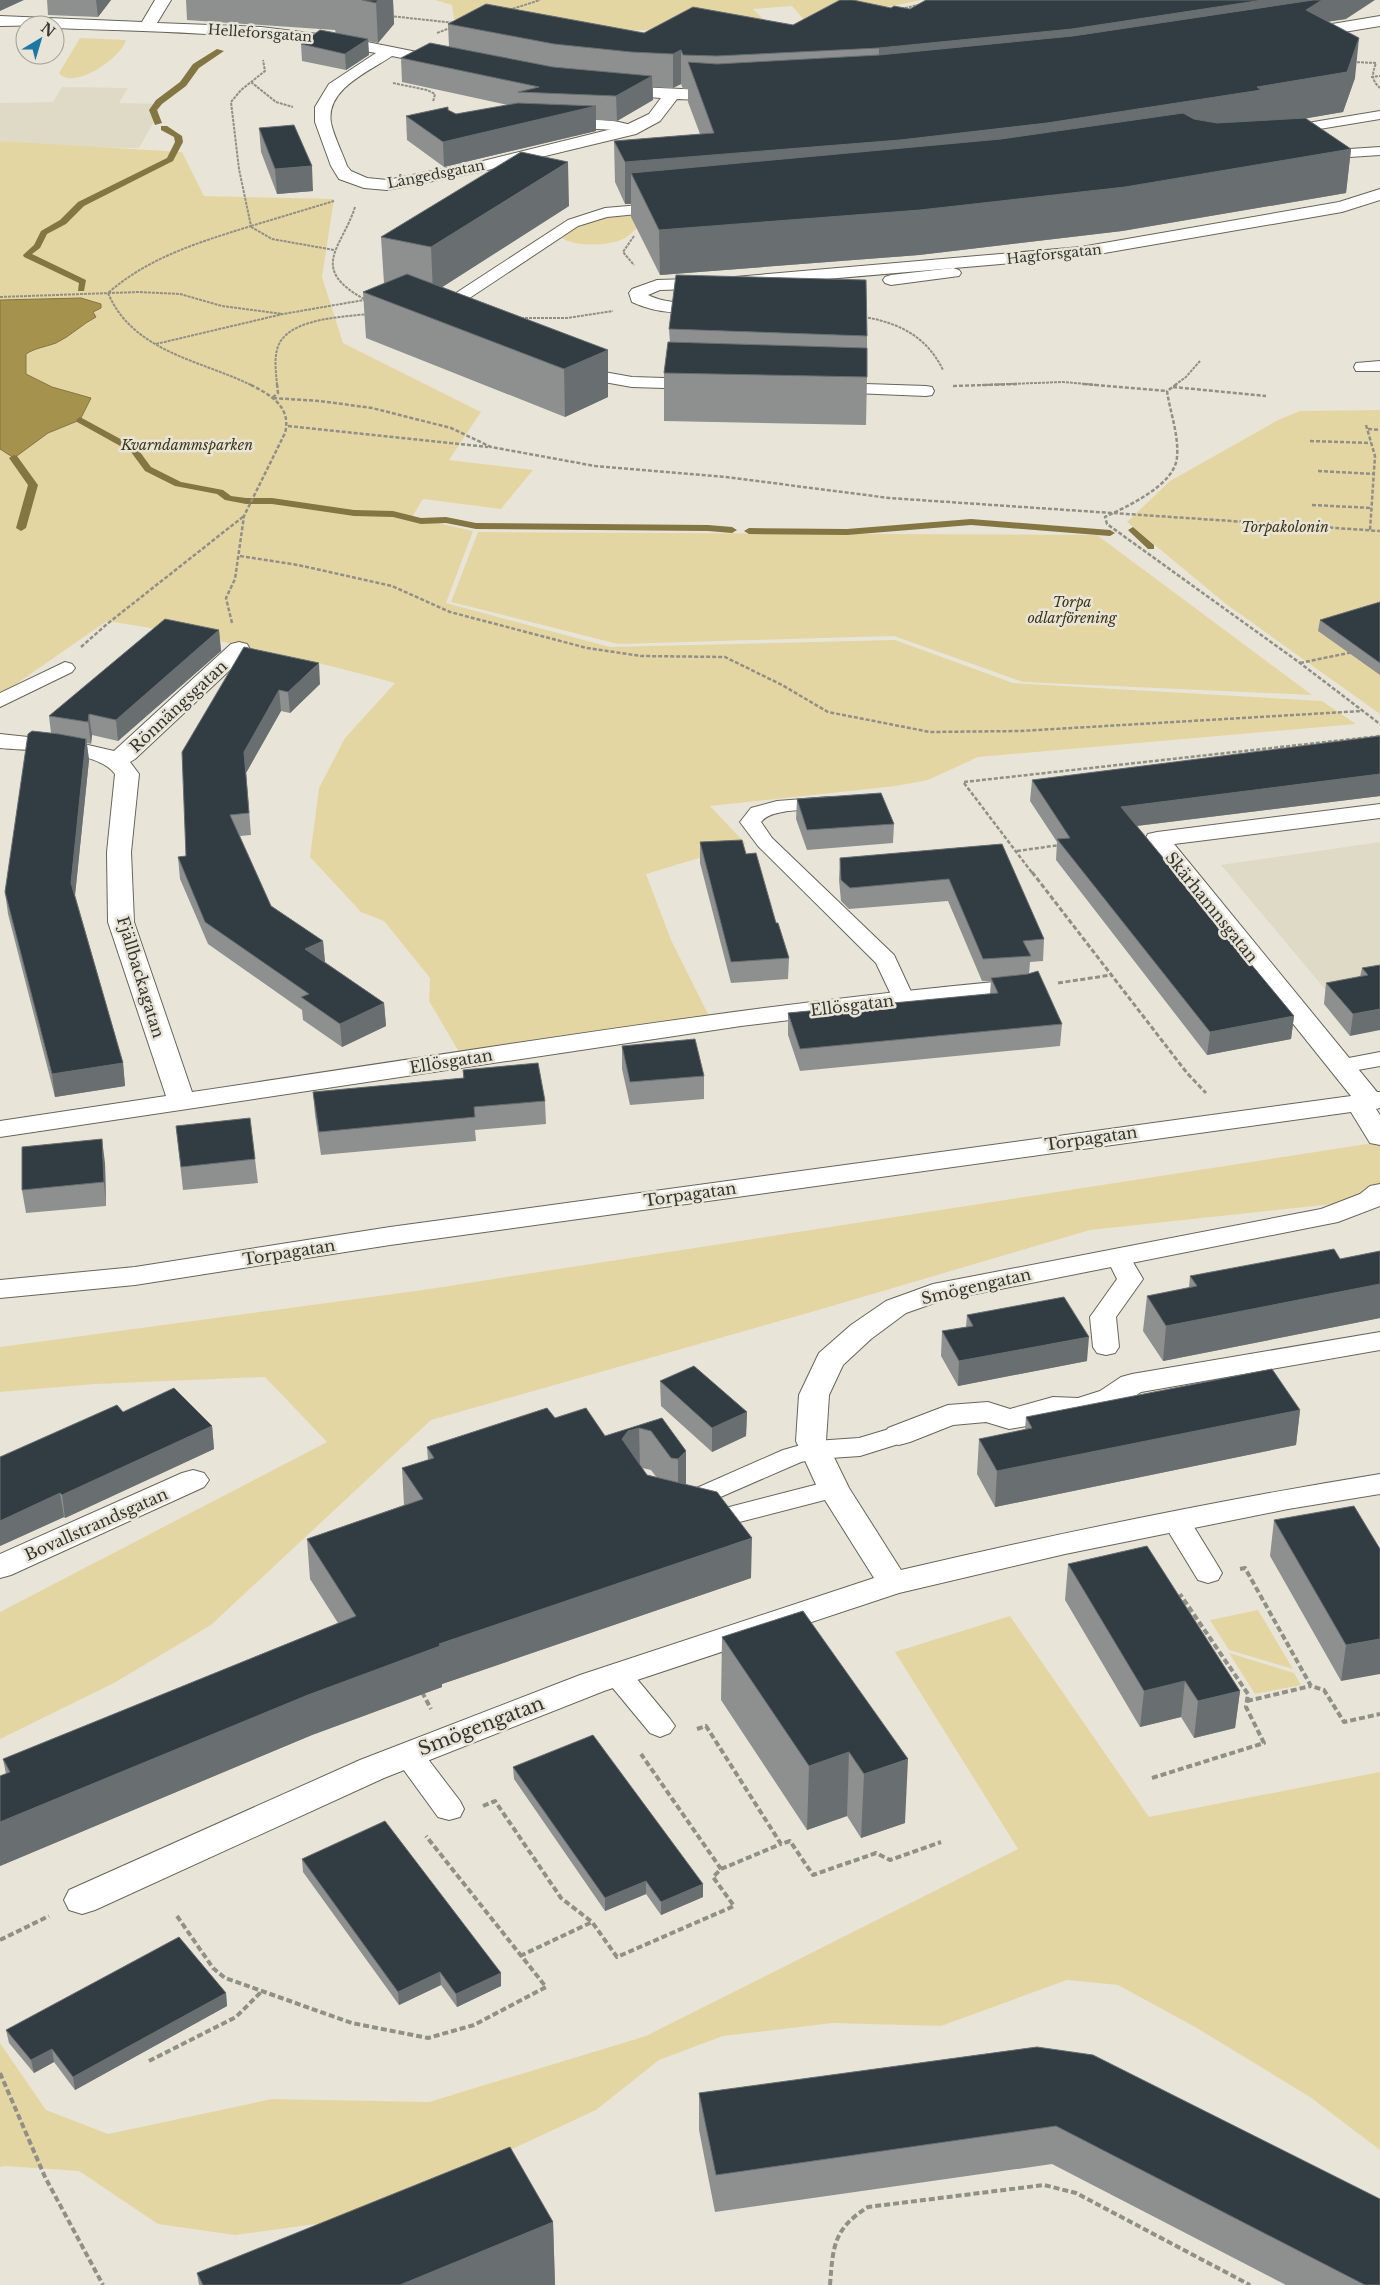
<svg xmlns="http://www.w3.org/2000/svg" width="1380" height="2285" font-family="'Libre Baskerville',serif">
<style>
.built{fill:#dfdac6}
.green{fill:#e4d6a3}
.water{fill:#a5924c;stroke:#847643}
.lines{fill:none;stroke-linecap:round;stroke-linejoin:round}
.stream{fill:#847643;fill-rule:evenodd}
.lane-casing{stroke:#676459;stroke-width:2}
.street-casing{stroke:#676459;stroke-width:2}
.path-far3{stroke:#918f86;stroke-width:2;stroke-dasharray:3 1;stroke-linecap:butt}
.path-far2{stroke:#918f86;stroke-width:2.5;stroke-dasharray:4 2;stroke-linecap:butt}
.path-far1{stroke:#918f86;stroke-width:3;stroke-dasharray:5 2.5;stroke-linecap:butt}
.path{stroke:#918f86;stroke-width:4;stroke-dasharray:6 3;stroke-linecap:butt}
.lane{fill:#fff;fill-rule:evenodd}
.street{fill:#fff;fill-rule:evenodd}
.wall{fill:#8d908e;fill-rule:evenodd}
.shaded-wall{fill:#696f70}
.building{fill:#323c43;stroke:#696f70}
.labels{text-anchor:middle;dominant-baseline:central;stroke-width:5;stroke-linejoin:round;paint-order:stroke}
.far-street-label{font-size:14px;fill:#36342f;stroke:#e8e5d8}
.far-park-label{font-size:14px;font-style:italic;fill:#3d3515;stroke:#e8e5d8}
.street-label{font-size:16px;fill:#36342f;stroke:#e8e5d8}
.near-street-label{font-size:19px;fill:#36342f;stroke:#e8e5d8}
</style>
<rect width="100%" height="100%" fill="#e8e5d8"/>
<!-- built -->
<path class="built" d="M62 87 128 88 119 103 161 104 154 122 139 148 75 147 0 141V103L53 102Z
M1380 842V1018L1334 1000 1221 865Z"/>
<!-- green -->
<path class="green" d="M435 0H921L835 18 805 21 792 6 753 9 768 24 542 35 472 24 454 19 452 5Z
M80 38 126 40C121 59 72 91 59 73Z
M0 141 182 152 204 196 334 199 322 277 343 343 481 412 449 460 533 470 501 509 423 499 412 517 473 531 446 603 610 647 895 640 1013 683 1322 701 1356 724 978 757 928 780 896 786 710 806 746 844 646 874 671 940 709 1016 459 1052 429 1001 430 978 384 921 361 912 310 857 319 788 345 738 395 683C300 657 204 636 107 621L0 695Z
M632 214 641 224C635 229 630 236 623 239 608 246 575 247 562 238 583 220 605 216 632 214Z
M1380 410V714L1226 604 1127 522 1170 481 1278 420 1300 411Z
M478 532 1097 535 1312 695 1023 682 894 636 618 644 451 602Z
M1380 1142V1199L1090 1230 815 1311 431 1420 211 1625 114 1683 0 1739V1612L327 1442 265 1377 96 1384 0 1392V1347L423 1290Z
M1258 1610 1293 1669 1229 1650 1210 1620Z
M1010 1616 1149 1817 1380 1772V2150L1310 2097 1195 2027 1118 1985 1067 1980 941 2026 833 2023 723 2036 659 2060 596 2110 431 2187 345 2220 235 2235 158 2224 79 2171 5 2166 0 2167V2043L46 2110 108 2134 272 2099 429 2102 646 2036 1018 1849 895 1652Z
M1229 1653 1294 1673 1301 1685 1255 1694Z"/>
<!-- water -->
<path class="water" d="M81 298 101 304V308L93 312 96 317C82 324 71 336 56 343 45 347 35 348 26 354V374L52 387 91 398 80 420 48 433 14 458 0 449V300Z"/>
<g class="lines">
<!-- stream -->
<path class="stream" d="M217 49 224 51 199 68 186 86 162 104 157 110 162 123 155 125 149 110 156 100 180 82 193 64Z
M161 126H167L182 136 183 142 173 161 84 206 66 224 47 234 40 248 32 254 86 280 84 291H78L79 283 24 257 23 255 34 245 41 231 60 220 78 202 167 158 175 142 174 137 161 130Z
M80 417 137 448 151 467 181 482 223 490 231 496 246 498H272L354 510 393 511 421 518 446 517 476 523 708 525 732 527 737 530 732 533 708 531 476 529 446 523 421 524 393 517 354 516 272 504H246L225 500 217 494 175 486 145 471 131 452 77 422 76 420Z
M14 455 17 456 38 485 26 528 21 531 16 528 28 485 9 458Z
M971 519 1110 530 1115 533 1110 536 971 525 847 535 749 534 744 531 749 528 847 529Z
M1133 527 1154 545V549H1148L1130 532 1128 530Z"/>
<defs>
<path id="lane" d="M1380 111V119L1283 135 1276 131 1283 127Z
M563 120C579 120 627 117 637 130L630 134 617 130 558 127 556 124Z
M1380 147V155L1319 159 1312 155 1319 151Z
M663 203 668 205 671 208 668 211 607 217 578 226 465 301 457 310 463 317 461 320H449L440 310 453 295 568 220 605 208Z
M953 268 959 270 961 273 959 276 891 285 885 283 883 280 885 277 891 275Z
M1380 361V371H1356L1354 367 1356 363Z
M576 367 632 377 697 379 703 380 705 384 703 388 697 389 632 387 570 376 568 372 570 368Z
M835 383 926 386 932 387 934 391 932 395 926 396 829 392 827 388 829 384Z
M65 662 72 664 75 668 72 672 0 707V693Z
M830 797 837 799 840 803 837 807C817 812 773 806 761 822L772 838 894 955 914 998 911 1003 903 1005 895 1003 876 963 758 846 740 822 751 808 777 801Z
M1380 1052V1066L1341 1073 1333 1071 1329 1066 1333 1061Z
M1118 1249 1127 1252 1143 1279 1116 1317 1119 1347 1115 1353 1106 1355 1097 1353 1093 1347 1090 1317 1117 1279 1106 1257 1109 1252Z
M899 1426 908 1429 912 1435 908 1441 860 1456 815 1459 801 1462 693 1509 683 1506 679 1500 683 1494 783 1450 815 1441 859 1438Z
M834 1480 844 1483 847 1489 844 1495 716 1528 706 1525 702 1519 706 1513Z
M1176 1512 1186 1514 1218 1566 1222 1573 1218 1580 1208 1583 1198 1580 1162 1521 1166 1514Z
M617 1664 627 1667 670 1719 675 1726 670 1733 660 1737 650 1733 607 1681 603 1674 607 1667Z
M408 1743 418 1746 460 1801 464 1809 460 1817 449 1820 438 1817 398 1762 393 1754 398 1746Z"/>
<path id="street" d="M155 0H171L157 23 261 27 342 37 452 59 454 62 452 65 446 67 392 56C370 71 325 89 331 123 334 137 342 152 347 166L351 171 367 178 387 180 479 162 624 126 649 114 661 98 610 94 608 91 610 88 616 86 725 91 731 93 733 96 731 99 725 101 677 99 660 121 636 134 479 172 387 190 364 188 339 179 331 166 315 122V107L329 84 376 53C270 33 162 32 55 28V25L0 26V16L142 22Z
M1380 16V26L1302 39 1296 37 1294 34 1296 31 1302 29Z
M1380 189V200L1342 212 1081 257 723 288 660 290 648 295C662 302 681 304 696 301 703 300 708 297 716 299L718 303 716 307C689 316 658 314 632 302L629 293 632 289 657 280 723 278 1081 247 1339 202Z
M239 642 247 644 250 649 247 654 135 759 130 762 139 774 131 852 134 922 192 1092C469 1051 746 1004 1026 979L1035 982 1039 987 1035 992 1026 995 903 1006 741 1026 0 1137V1121L166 1096 108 922 107 852 115 774C97 749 29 751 0 748V734L75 742 114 751 231 644Z
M1380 804V818L1174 844 1377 1092H1380V1108L1376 1109 1380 1115V1145L1370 1143 1351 1112 390 1245 135 1285 0 1298V1280L135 1267 390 1227 1351 1096 1145 839 1148 834 1157 832Z
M1380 1184V1206L1338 1222 940 1301 906 1313 871 1339 843 1365 829 1395 826 1441 849 1488 901 1570C1060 1533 1219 1500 1380 1474V1494L1288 1509 1065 1554 899 1593 604 1691 384 1778 95 1910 82 1914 69 1910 64 1900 69 1890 360 1760 580 1675 874 1578 818 1489 796 1441 799 1395 819 1353 851 1325 886 1301 933 1284 1321 1209 1360 1194 1370 1186Z
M1380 1332V1350L1141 1392 1122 1405 1080 1418 1055 1417 1027 1426 1009 1429 986 1422 953 1425 910 1442 899 1445 888 1442 884 1435 888 1428 948 1405 988 1402 1010 1409 1053 1397 1078 1398 1100 1391 1121 1377 1132 1374Z
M193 1470 204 1473 209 1480 204 1487 11 1575 0 1578V1554L182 1473Z"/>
</defs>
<!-- lane casing -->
<use href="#lane" class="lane-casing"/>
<!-- street casing -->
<use href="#street" class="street-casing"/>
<!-- path-far3 -->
<path class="path-far3" d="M901 9 922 4
M509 10 540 0
M390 16 455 23
M437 33 450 28
M1353 62 1376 63C1372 74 1371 80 1380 88
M1371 77 1380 76
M251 82 276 102 293 107
M393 83 427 90 435 94 433 102
M355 207C342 248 308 268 364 299
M251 226 334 201
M251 227 272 239 334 250
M634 236 623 252 634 265
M0 297 139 292 180 294 222 306 283 314
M864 317C900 323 927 337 943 370
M521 318H567L613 311
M156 344 283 314 364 300
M251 385C200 360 133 352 108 293 149 257 200 242 251 226L239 169 231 102 241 90 265 71 263 60
M277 385C276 371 273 355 280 342 295 318 343 317 368 314
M982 385 1063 382 1097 385
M1175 385 1186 377 1200 361"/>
<!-- path-far2 -->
<path class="path-far2" d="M277 384 278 393 272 398 320 401 372 408 451 428 491 447 595 466 726 477 889 498 1380 531
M1083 384 1167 391
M1177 384 1167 391C1170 412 1179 435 1177 457 1175 485 1128 506 1105 517L1107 524 1300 663 1380 724
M953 386 1017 384
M1173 387 1266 396
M1366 425 1375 456 1370 530
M288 426 488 447
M1368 429 1380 430
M1310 441 1371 443
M1318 471 1375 474
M1312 505 1372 508
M240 556 298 565 392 586 450 612 587 648 641 656 725 657 782 685 828 712 930 732 1020 731 1362 711
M232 623 226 598 235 579 244 516 285 433C292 406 269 394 249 384
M81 647 107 624 244 516
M1300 663 1353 652
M964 782 1380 736
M964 783 1033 874
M1017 851 1060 845"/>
<!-- path-far1 -->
<path class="path-far1" d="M1032 872 1187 1073 1206 1093
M1058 983 1111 975"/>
<!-- path -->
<path class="path" d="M1240 1569 1245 1568 1311 1686 1324 1690 1344 1722 1380 1714
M422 1692 431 1709
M1247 1701 1311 1686
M697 1729 706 1726 781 1844 790 1841 813 1875 876 1853 890 1860 941 1842
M1152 1778 1264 1743 1246 1707 1248 1694 1180 1594
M483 1806 495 1801 561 1898 592 1922 617 1957 734 1906 713 1877 721 1869 641 1754
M721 1869 781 1844
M177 1916 213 1968 225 1978 352 2023 428 2038 474 2025 546 1987 426 1836
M0 1940 49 1916
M520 1956 592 1922
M149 2061 236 2017 262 1991
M0 2073 45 2177 103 2285
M830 2285C833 2247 833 2229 868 2207L1044 2185 1076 2193 1250 2285"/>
<!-- lane -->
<use href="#lane" class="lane"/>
<!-- street -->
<use href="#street" class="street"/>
</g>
<!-- wall -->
<path class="wall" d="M47 0H111L98 17 48 15Z
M186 0H393L394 24 378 43 368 41 369 55 346 70 302 61 301 44 336 33 335 30 187 20Z
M891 8 910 9 1346 19 1328 22 1355 78 1343 112 1306 118 1351 149 1346 193 1122 231 919 255 660 275 631 217V204H625L615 182 614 141 700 134 688 102V89H683L681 84 673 88 653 87V100L617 121 596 120V131L444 167 407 140 406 116 448 110 456 114 508 105 402 82 401 58 449 47 448 24 644 33 793 25Z
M259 128 313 191 277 194 261 152Z
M569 206 442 287 608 350V397L565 417 366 338 363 292 385 283H384L381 237Z
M669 329 867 336V377L866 425 664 421V373L670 343Z
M1380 602V675L1318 631 1320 620Z
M219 630 221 651 118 741 92 735 91 744 87 743 89 760 75 895 123 1063 125 1086 55 1097 8 914 5 892 51 733 49 716Z
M244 647 320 684 290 713 281 711 246 773 251 835 240 836 271 906 323 941 325 962 384 1003 386 1026 342 1047 303 1020 302 1010 208 944 180 879 178 857 186 856Z
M1380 736V796L1137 826 1294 1016 1291 1039 1207 1055 1056 860 1057 842 1030 801 1032 780Z
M797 799 894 824 893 843 807 850 796 819Z
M700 842 746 854 776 923 789 958 788 979 731 983 700 863Z
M1002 844 1044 939 1043 961 1030 962 1029 974 1062 1024 1060 1046 800 1071 788 1035V1013L990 994 991 981H982L948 901 849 909 841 901 839 880 840 858Z
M1380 965 1350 1036 1324 1004 1326 983 1360 977 1362 968Z
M622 1046 704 1076V1099L630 1105 622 1069Z
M463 1070 545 1101 546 1124 475 1130 476 1141 321 1155 315 1115 313 1092 463 1078Z
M176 1126 255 1159 258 1183 183 1190Z
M105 1163 106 1206 26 1213 22 1190Z
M1380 1251V1318L1163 1361 1143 1331 1147 1296 1189 1288 1190 1276 1340 1259Z
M967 1315 1087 1361 958 1386 941 1356 942 1331 966 1327Z
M660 1381 747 1412 746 1436 712 1452 661 1406Z
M1300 1410 1296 1445 995 1507 977 1474 979 1439 1025 1430 1026 1417Z
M123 1412 212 1426 214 1449 65 1518 64 1517 0 1546V1457Z
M555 1418 605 1436 662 1418 686 1451V1485L751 1578 442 1684V1687L312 1735 0 1866V1776L6 1774 3 1759 338 1623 310 1579 307 1539 404 1505 402 1468 428 1460 427 1447ZM642 1468 651 1470 657 1478 647 1475Z
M1274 1520 1380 1549 1341 1681 1270 1556Z
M1068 1564 1240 1691 1235 1728 1194 1738 1181 1717 1140 1727 1065 1600Z
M803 1611 905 1823 861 1838 847 1816 807 1830 721 1700 722 1637Z
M513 1767 703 1884V1897L661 1915 646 1894 605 1911 514 1779Z
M302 1859 501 1973V1986L457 2007 441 1985 399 2005 303 1872Z
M226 1993 227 2006 75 2090 54 2062 34 2073 9 2043 6 2030Z
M1037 2047 1380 2285H1286L1052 2164 715 2212 699 2130V2093Z
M553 2222 555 2285H199L197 2273Z"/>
<!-- shaded-wall -->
<path class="shaded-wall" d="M0 0H24L0 11Z
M96 0H111L98 17Z
M378 0H393L394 24 378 43 376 3Z
M1263 0H1375L1346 19 878 81 879 48Z
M1359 38 1355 78 1343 112 1257 127 631 173V204H625V162L1257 87Z
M368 39 369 55 346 70 345 54Z
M681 50V84L673 88V54Z
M652 76 653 100 617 121 616 96Z
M596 106V131L444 167 443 142Z
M1351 149 1346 193 1122 231 919 255 660 275 659 230Z
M568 162 569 206 433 293 431 247Z
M312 166 313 191 277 194 275 169Z
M608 350V397L565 417 564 369Z
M219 630 221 651 118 741 116 720Z
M319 663 320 684 290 713 288 692Z
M279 690 281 711 246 773 251 835 244 752Z
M89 714 92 735 91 744 88 722Z
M86 739 89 760 74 905 71 883Z
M1380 774V796L1119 828 1121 807Z
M323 941 325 963 305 949Z
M384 1003 386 1026 342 1047 340 1024Z
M1380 1009V1030L1350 1036 1353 1014Z
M1294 1016 1291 1039 1207 1055 1210 1032Z
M123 1063 125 1086 55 1097 52 1074Z
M102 1139 105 1163 106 1206 104 1182Z
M1380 1284V1318L1163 1361 1166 1326Z
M1089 1337 1087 1361 958 1386 959 1361Z
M1300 1410 1296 1445 995 1507 997 1471Z
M747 1412 746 1436 712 1452V1428Z
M212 1426 214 1449 65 1518 62 1495Z
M639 1428 640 1467 622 1439 628 1431Z
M686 1451V1490L678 1499V1459Z
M60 1493 64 1517 0 1546V1521Z
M752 1538 751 1578 442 1684V1687L312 1735 0 1866V1822L308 1695 439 1644Z
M1380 1639V1674L1341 1681 1346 1645Z
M1185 1681 1181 1717 1140 1727 1144 1691Z
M1240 1691 1235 1728 1194 1738 1198 1701Z
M849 1752 847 1816 807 1830 809 1766Z
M908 1759 905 1823 861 1838 864 1774Z
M646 1881V1894L605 1911V1898Z
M703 1884V1897L661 1915V1902Z
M440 1972 441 1985 399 2005 398 1992Z
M501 1973V1986L457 2007 456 1994Z
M226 1993 227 2006 75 2090 73 2077Z
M52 2049 54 2062 34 2073 31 2060Z
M553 2222 555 2285H400Z"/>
<!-- building -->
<path class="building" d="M362 0H378L376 3Z
M840 0H853L891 8 894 6 910 9 926 0H1263L1072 29 879 48 717 56 683 55 681 50 673 54 631 52 554 44 448 24 486 4 644 33 693 7 793 25Z
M1313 0H1322L1306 10 1359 38 1347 72 1257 87 1261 90 1047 123 900 140 625 162 614 141 714 133 688 62 717 64 879 55 1073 36Z
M320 30 368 39 345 54 301 44Z
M430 43 553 67 652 76 616 96 518 92 539 87 401 58Z
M518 103 596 106 443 142 406 116 448 107V110L456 114Z
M1183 113 1194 119 1217 123 1305 118 1351 149 1125 187 920 210 659 230 631 173 1001 139Z
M294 125 312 166 275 169 259 128Z
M521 152 568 162 431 247 381 237Z
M407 274 608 350 564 369 363 292Z
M676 275 866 280 867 336 669 329Z
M668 342 867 348V377L664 373Z
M1380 602V663L1320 620Z
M165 619 219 630 116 720 89 714 88 722 49 716Z
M244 647 319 663 288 692 279 690 244 752 249 813 230 815 271 906 323 941 305 949 384 1003 340 1024 301 997 309 994 205 922 178 857 186 856 182 752Z
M32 731 59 734 86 739 71 883 123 1063 52 1074 5 892 28 734Z
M1380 736V774L1121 807 1294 1016 1210 1032 1057 839 1070 838 1032 780Z
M881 793 894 824 807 830 797 799Z
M742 840 746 854 756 853 776 923H778L789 958 731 962 700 842Z
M1002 844 1044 939 1023 941 1031 956 983 959 949 879 850 888 841 880 840 858Z
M1380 965V1009L1353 1014 1326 983 1368 975 1362 968Z
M1038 971 1062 1024 800 1049 788 1013 998 993 991 978 1028 974Z
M695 1039 704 1076 630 1082 622 1046Z
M538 1063 545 1101 474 1107 475 1117 319 1132 313 1092 464 1078 463 1070Z
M250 1118 255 1159 181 1167 176 1126Z
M102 1139 104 1182 22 1190V1147Z
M1334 1249 1340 1259 1380 1251V1284L1166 1326 1147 1296 1197 1286 1190 1276Z
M1064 1297 1089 1337 959 1361 942 1331 973 1326 967 1315Z
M694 1366 747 1412 712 1428 660 1381Z
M1272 1369 1300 1410 997 1471 979 1439 1032 1428 1026 1417Z
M174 1388 212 1426 62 1495 60 1493 0 1521V1457L117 1405 123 1412Z
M547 1408 555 1418 586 1408 605 1436 662 1418 686 1451 678 1459 671 1458 651 1431 639 1428 628 1431 622 1439 647 1475 717 1492 752 1538 439 1644 440 1646 308 1695 0 1822V1776L10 1772 3 1759 356 1616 307 1539 423 1499 402 1468 434 1458 427 1447Z
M1354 1506 1380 1549V1639L1346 1645 1274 1520Z
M1147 1546 1240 1691 1198 1701 1185 1681 1144 1691 1068 1564Z
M803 1611 908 1759 864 1774 849 1752 809 1766 722 1637Z
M593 1735 703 1884 661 1902 646 1881 605 1898 513 1767Z
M385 1821 501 1973 456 1994 440 1972 398 1992 302 1859Z
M179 1937 226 1993 73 2077 52 2049 31 2060 6 2030Z
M1037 2047 1093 2055 1380 2199V2285H1365L1056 2126 716 2175 699 2093Z
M510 2147 553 2222 400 2285H203L197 2273Z"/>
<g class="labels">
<!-- far-street labels -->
<g class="far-street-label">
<text transform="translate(260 33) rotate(4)">Helleforsgatan</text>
<text transform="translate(436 174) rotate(-11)">Långedsgatan</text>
<text transform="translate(1054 254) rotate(-6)">Hagforsgatan</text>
</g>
<!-- far-park labels -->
<g class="far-park-label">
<text x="187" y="445">Kvarndammsparken</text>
<text x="1285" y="527">Torpakolonin</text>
<text x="1072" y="602">Torpa<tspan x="1072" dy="16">odlarförening</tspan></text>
</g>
<!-- street labels -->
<g class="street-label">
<text transform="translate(178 706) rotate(-43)">Rönnängsgatan</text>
<text transform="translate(1212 907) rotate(51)">Skärhamnsgatan</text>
<text transform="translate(141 977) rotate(73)">Fjällbackagatan</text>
<text transform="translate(852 1005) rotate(-7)">Ellösgatan</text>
<text transform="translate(451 1061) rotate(-9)">Ellösgatan</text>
<text transform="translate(1091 1138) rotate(-8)">Torpagatan</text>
<text transform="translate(690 1194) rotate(-8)">Torpagatan</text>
<text transform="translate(289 1252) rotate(-9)">Torpagatan</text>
<text transform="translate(976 1286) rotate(-13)">Smögengatan</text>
<text transform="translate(96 1524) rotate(-24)">Bovallstrandsgatan</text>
</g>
<!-- near-street labels -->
<g class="near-street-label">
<text transform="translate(481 1726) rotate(-21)">Smögengatan</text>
</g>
</g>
<!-- north arrow -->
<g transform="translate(40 40) rotate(38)"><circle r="24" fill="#e8e5d8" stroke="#a19e94"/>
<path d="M0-4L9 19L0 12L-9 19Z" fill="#1c77a5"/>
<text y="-8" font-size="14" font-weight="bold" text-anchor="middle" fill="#36342f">N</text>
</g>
</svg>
